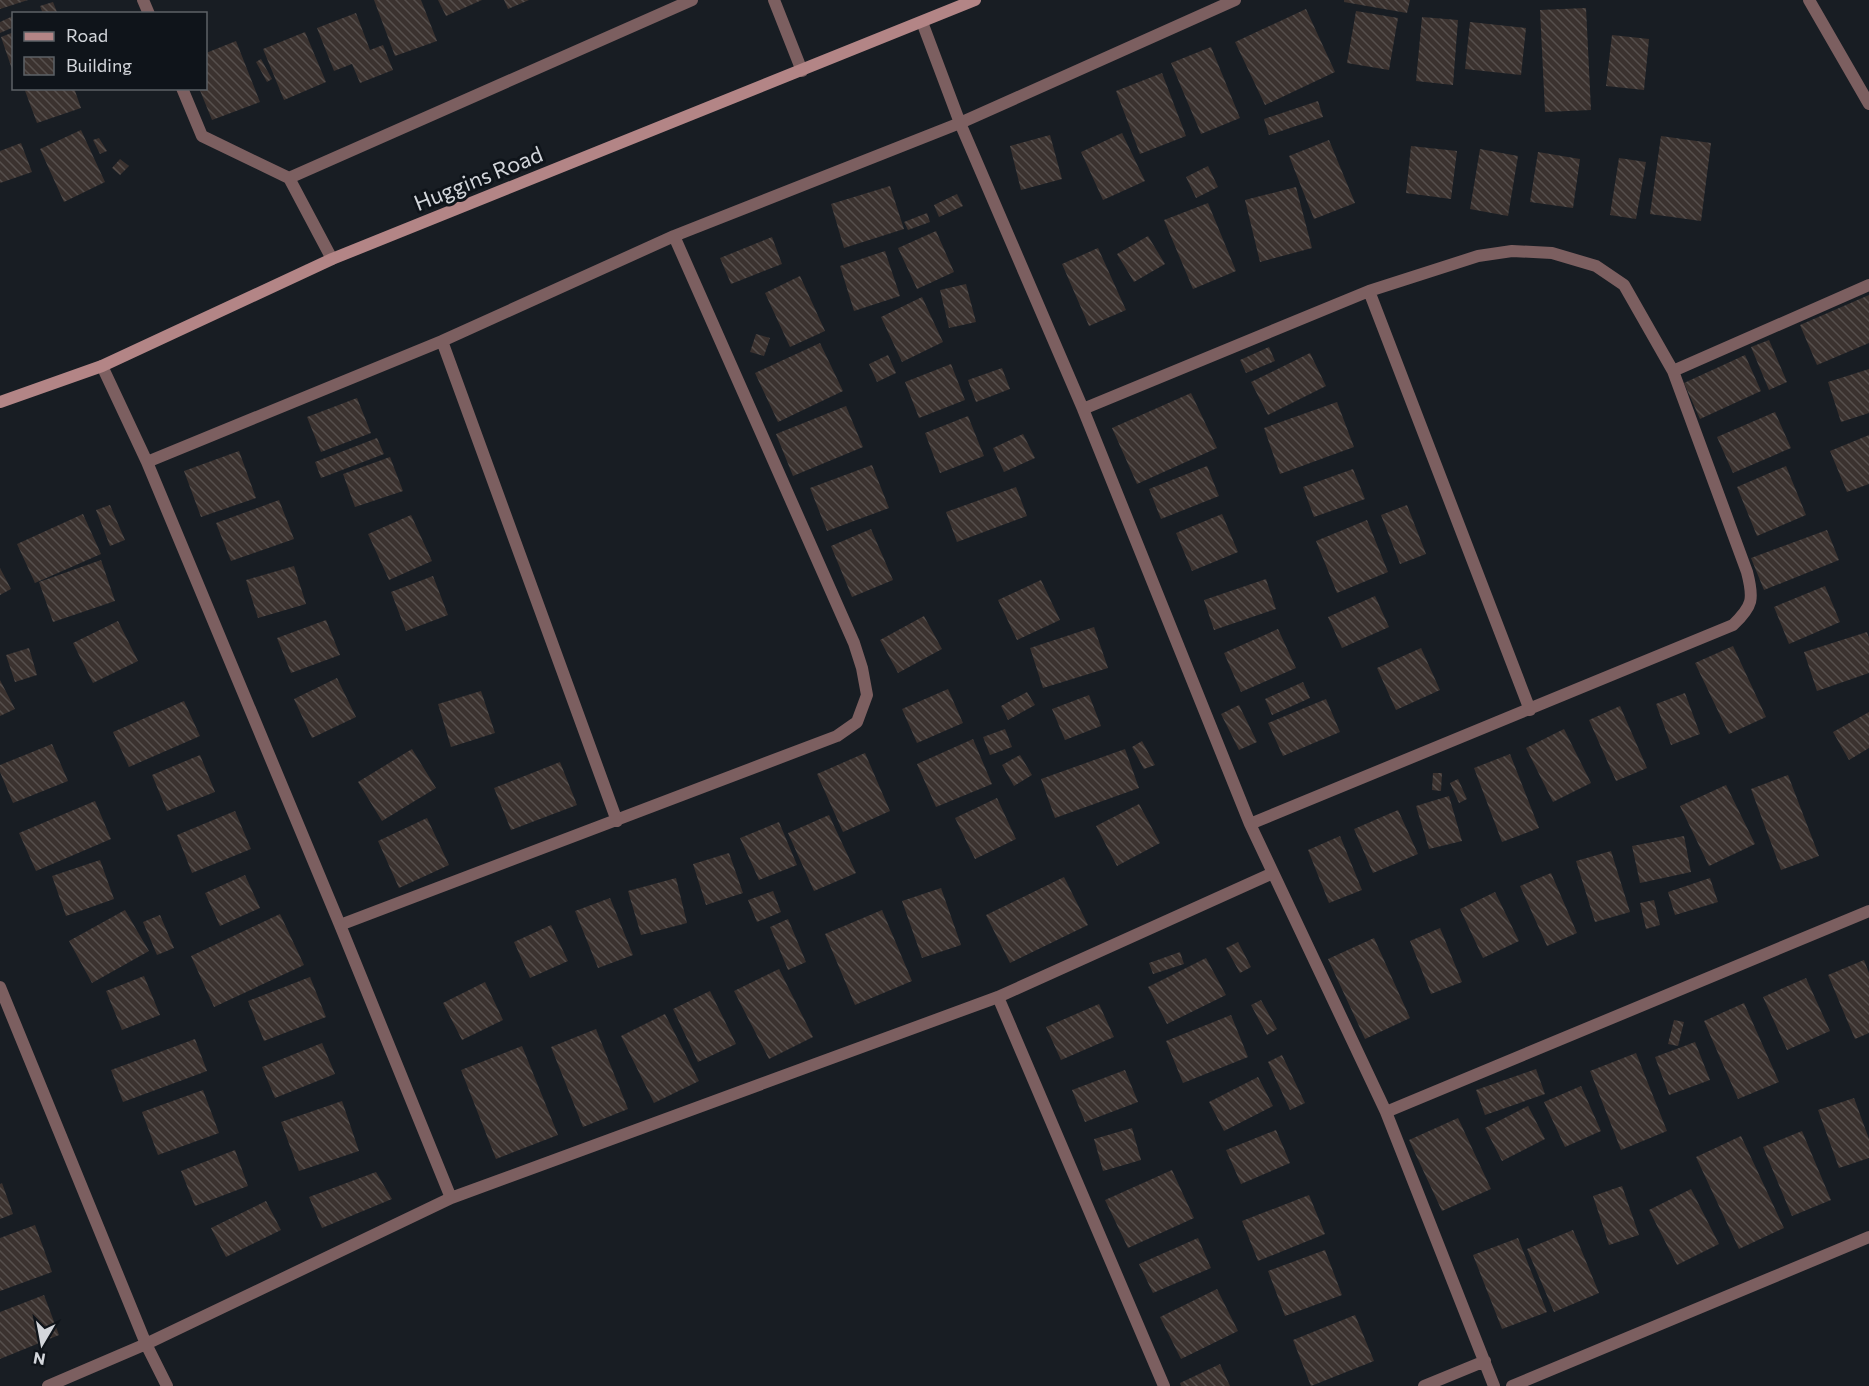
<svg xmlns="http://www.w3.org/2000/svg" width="1869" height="1386" font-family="Commissioner,sans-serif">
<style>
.building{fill:url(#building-back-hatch)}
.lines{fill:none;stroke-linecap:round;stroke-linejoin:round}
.street{stroke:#7c5f60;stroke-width:12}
.secondary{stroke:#b38586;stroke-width:12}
.labels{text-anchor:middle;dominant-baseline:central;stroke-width:6;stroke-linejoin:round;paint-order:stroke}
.street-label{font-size:22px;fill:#d3d6db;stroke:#0f141a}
</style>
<defs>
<pattern id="building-back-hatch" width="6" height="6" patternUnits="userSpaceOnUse" patternTransform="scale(1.5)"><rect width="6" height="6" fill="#3b322f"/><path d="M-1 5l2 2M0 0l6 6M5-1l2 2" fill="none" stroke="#564f4d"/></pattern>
</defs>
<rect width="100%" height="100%" fill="#181d23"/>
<!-- building -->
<path class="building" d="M0 0H28L0 9Z
M374 0H421L437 41 395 56Z
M438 0H482L446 16Z
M504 0H529L508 9Z
M1344 0H1410L1407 13 1344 2Z
M53 2 57 12 43 14 40 6Z
M1586 8 1591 110 1545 112 1540 10Z
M1306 9 1335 72 1265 105 1235 42Z
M1356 11 1398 18 1389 70 1347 63Z
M356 13 370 50 383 45 393 70 360 83 352 64 334 71 317 28Z
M13 16 14 27 0 33V22Z
M1422 17 1458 20 1453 85 1416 81Z
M1470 22 1526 28 1521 75 1465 69Z
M14 32V72H13L1 37Z
M305 32 326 82 284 100 263 49Z
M1612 35 1649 39 1644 90 1606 86Z
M236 41 260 102 212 120 199 88H206V53Z
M1211 47 1240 118 1201 134 1171 63Z
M261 59 272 79 267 82 256 62Z
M1162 73 1186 136 1140 154 1116 91Z
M24 88H74L81 108 37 123Z
M1318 101 1323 117 1269 135 1264 119Z
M81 130 105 182 64 202 40 149Z
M1122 133 1145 181 1103 200 1081 152Z
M1050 135 1062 179 1021 190 1010 146Z
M1661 136 1711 143 1701 221 1650 214Z
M99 138 107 151 100 154 93 140Z
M1329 140 1355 203 1314 219 1289 156Z
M21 143 32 172 0 183V151Z
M1411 146 1457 151 1451 199 1406 193Z
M1480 149 1518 156 1508 216 1470 209Z
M1538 152 1580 159 1573 208 1530 202Z
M1619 158 1646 162 1636 219 1610 215Z
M120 159 129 166 120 175 112 168Z
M1208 166 1218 187 1196 198 1186 177Z
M890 186 904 229 844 248 831 204Z
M1296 187 1312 248 1260 262 1245 200Z
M957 194 963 206 939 217 934 205Z
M1208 203 1236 271 1193 289 1164 220Z
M927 213 930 222 908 230 904 222Z
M936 231 954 272 917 289 898 248Z
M1148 236 1165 264 1134 282 1117 254Z
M772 237 782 264 731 284 720 258Z
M1098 248 1126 310 1089 326 1062 264Z
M885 251 900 296 854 311 840 266Z
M800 276 825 331 790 347 765 293Z
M966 284 976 322 949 328 940 290Z
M1869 295V343L1817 365 1800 325Z
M922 297 943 342 902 362 881 317Z
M756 334 770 338 764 356 750 352Z
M1769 340 1787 382 1769 390 1751 347Z
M820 343 843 391 778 422 755 373Z
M1269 347 1275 361 1246 373 1240 360Z
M1310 353 1326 386 1268 415 1251 382Z
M888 355 896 373 877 382 869 364Z
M1745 355 1761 391 1700 419 1684 383Z
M951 364 965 400 919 418 905 382Z
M1002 368 1010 389 976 402 968 380Z
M1869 369V413L1841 422 1828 382Z
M1191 393 1217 448 1137 484 1112 428Z
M357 398 371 433 321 452 307 417Z
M1337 402 1354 447 1280 474 1264 428Z
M846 406 863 447 793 476 776 434Z
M1775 412 1791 448 1733 473 1717 437Z
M968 416 984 456 940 473 925 433Z
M1023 434 1035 458 1004 472 993 448Z
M1869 435V484L1847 492 1830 451Z
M377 438 384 454 321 478 315 462Z
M239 451 256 498 201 517 184 471Z
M390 457 403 491 355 507 343 474Z
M872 465 889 508 827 531 810 488Z
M1207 466 1219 496 1161 519 1149 489Z
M1786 466 1806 515 1757 536 1737 487Z
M1353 469 1365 499 1314 517 1303 487Z
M1016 487 1027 516 957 542 946 512Z
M279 500 294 539 231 561 216 523Z
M110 505 125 540 110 546 96 510Z
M1407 505 1426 554 1400 564 1381 515Z
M83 514 101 554 35 583 17 544Z
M1222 514 1238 552 1192 571 1176 533Z
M411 515 432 561 389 580 368 534Z
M1367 520 1388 572 1337 593 1316 541Z
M871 529 893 580 852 597 831 546Z
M1827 530 1839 560 1764 590 1751 558Z
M101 560 115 601 53 622 39 582Z
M294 566 306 604 258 618 246 580Z
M0 568 11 589 0 595Z
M433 576 448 615 406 631 391 592Z
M1266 579 1276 609 1214 630 1204 600Z
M1041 580 1060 620 1017 640 998 600Z
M1825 586 1840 622 1789 644 1774 607Z
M1375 596 1389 627 1342 648 1328 617Z
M924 616 942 649 898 673 880 640Z
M326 620 340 655 291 673 277 638Z
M118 621 138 661 93 683 73 643Z
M1094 627 1108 668 1043 688 1030 648Z
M1278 629 1296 668 1241 692 1224 653Z
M1867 632 1869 638V673L1817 691 1804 652Z
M1733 646 1766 717 1729 734 1695 663Z
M29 648 37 675 15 682 6 655Z
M1421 648 1440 690 1396 710 1377 668Z
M337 678 356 717 312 738 294 699Z
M0 680 15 709 0 716Z
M1303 682 1310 698 1272 715 1265 699Z
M948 689 963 723 917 743 902 709Z
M481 691 495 733 451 747 438 704Z
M1027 692 1035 705 1008 720 1001 706Z
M1685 693 1700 734 1671 745 1656 704Z
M1089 695 1101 726 1065 740 1052 709Z
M1326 699 1340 732 1283 756 1268 723Z
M184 701 200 736 129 767 113 732Z
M1239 705 1257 742 1239 750 1221 714Z
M1620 706 1647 768 1616 781 1589 720Z
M1869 712V748L1849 760 1833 732Z
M1005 729 1012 747 990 755 983 737Z
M1564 729 1591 783 1553 802 1526 748Z
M973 739 992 784 936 807 917 764Z
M1142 741 1155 765 1144 769 1132 747Z
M52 744 68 781 13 803 0 772V765Z
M412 749 436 788 382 821 358 782Z
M1125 749 1139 788 1055 818 1041 779Z
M865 753 890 811 843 832 817 774Z
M1510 754 1539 828 1502 842 1474 768Z
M200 755 215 792 167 811 152 775Z
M1020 755 1032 775 1014 786 1002 765Z
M560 762 577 805 511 830 494 788Z
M1433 773H1442L1441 791 1432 790Z
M1788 775 1819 856 1781 870 1751 789Z
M1458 779 1467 799 1459 803 1450 783Z
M1726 785 1755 844 1709 866 1680 806Z
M1449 796 1462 841 1429 849 1416 806Z
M997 798 1016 839 975 859 955 818Z
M95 801 111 839 36 871 19 833Z
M1139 804 1160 843 1117 866 1096 826Z
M1398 810 1418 854 1373 873 1354 829Z
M235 811 251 849 192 873 177 835Z
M829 815 856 873 814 891 788 833Z
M427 818 449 865 399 888 378 841Z
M779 822 797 865 759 880 740 838Z
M1340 836 1362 890 1329 903 1308 850Z
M1684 836 1691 872 1640 883 1632 846Z
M1611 851 1630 912 1595 922 1576 861Z
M729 853 743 893 706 905 693 864Z
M100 860 114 899 66 916 52 876Z
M1551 873 1577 933 1547 946 1520 886Z
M245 875 260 908 220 926 205 893Z
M1064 877 1088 925 1010 963 986 915Z
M676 878 687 923 641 935 628 891Z
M1710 878 1718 902 1675 915 1668 892Z
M941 888 961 945 922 958 902 901Z
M773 891 781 912 757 922 748 900Z
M1495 892 1519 941 1483 958 1460 909Z
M610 898 633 955 598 968 575 911Z
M1654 900 1660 925 1646 929 1640 903Z
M125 910 149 951 92 983 69 941Z
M882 910 912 981 855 1005 825 934Z
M280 914 304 965 214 1007 191 956Z
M160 915 174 948 157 955 143 922Z
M788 919 806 962 788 970 770 927Z
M551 925 568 961 530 978 514 942Z
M1440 928 1462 982 1431 994 1410 941Z
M1374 938 1410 1018 1365 1039 1328 959Z
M1238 942 1251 967 1240 973 1226 948Z
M1180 952 1184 964 1153 974 1149 963Z
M1206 958 1226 995 1167 1024 1148 987Z
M1864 960 1869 973V1033L1855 1039 1828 975Z
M779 969 813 1037 769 1059 734 991Z
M144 976 160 1015 122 1030 106 991Z
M310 977 326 1017 264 1041 248 1001Z
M1806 978 1830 1031 1787 1050 1763 997Z
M485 982 503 1020 462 1040 443 1003Z
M710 991 736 1044 698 1062 673 1009Z
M1261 1000 1277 1029 1267 1035 1251 1005Z
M1744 1003 1779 1082 1738 1099 1704 1021Z
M1099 1004 1114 1037 1061 1060 1046 1027Z
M665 1014 699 1081 654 1103 621 1036Z
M1231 1015 1248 1057 1183 1083 1166 1041Z
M1674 1020 1684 1022 1678 1046 1668 1044Z
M596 1029 628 1109 583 1127 551 1047Z
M195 1039 207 1071 123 1102 111 1070Z
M1695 1042 1710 1080 1669 1095 1655 1057Z
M322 1043 335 1074 275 1098 262 1067Z
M522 1046 558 1135 496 1159 461 1070Z
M1636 1053 1667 1131 1621 1150 1590 1071Z
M1282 1055 1305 1103 1290 1110 1268 1062Z
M1536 1069 1545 1094 1485 1115 1476 1090Z
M1125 1070 1138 1102 1085 1122 1072 1090Z
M1258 1077 1273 1106 1224 1131 1209 1102Z
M1581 1086 1601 1131 1565 1147 1544 1102Z
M203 1090 219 1133 158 1155 142 1112Z
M1854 1098 1869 1139V1158L1839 1168 1818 1110Z
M342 1101 359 1151 299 1171 281 1122Z
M1528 1106 1545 1139 1502 1161 1485 1128Z
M1458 1118 1491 1189 1442 1211 1409 1140Z
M1132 1128 1141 1160 1103 1171 1094 1139Z
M1276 1130 1290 1163 1241 1184 1226 1150Z
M1802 1131 1831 1200 1792 1216 1763 1147Z
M1741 1136 1784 1228 1739 1249 1696 1157Z
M235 1150 248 1186 195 1206 181 1171Z
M1172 1170 1194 1218 1128 1248 1105 1200Z
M376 1172 392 1199 322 1228 309 1197Z
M2 1183 13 1214 0 1219V1184Z
M1622 1186 1639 1235 1609 1245 1593 1196Z
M1691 1189 1719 1244 1677 1265 1649 1210Z
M1309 1195 1325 1234 1258 1261 1242 1221Z
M266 1201 281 1230 226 1257 211 1228Z
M35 1225 52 1272 0 1291V1238Z
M1573 1230 1599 1293 1554 1312 1527 1249Z
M1198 1238 1211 1268 1153 1293 1139 1264Z
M1518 1238 1547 1312 1502 1329 1473 1255Z
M1325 1250 1342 1295 1285 1316 1268 1271Z
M1217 1289 1238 1331 1181 1359 1160 1317Z
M44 1295 59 1335 0 1359V1312Z
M1355 1315 1374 1361 1311 1386 1293 1340Z
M1220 1364 1230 1386H1181L1180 1383Z"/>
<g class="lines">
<!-- street -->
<path class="street" d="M143 0 149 14
M774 0 802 71
M1809 0 1869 104
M922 22 960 123 1083 409 1250 824 1386 1112 1494 1386
M182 88 202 136 289 178 332 259
M289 178 692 0
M1369 291 1530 710
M442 341 617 821
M102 366 147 462 340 925 451 1198
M1673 371 1869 285
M1083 409 1369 291 1478 256 1512 251 1552 253 1596 266 1624 285 1673 371 1747 572C1754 599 1753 606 1733 625L1250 824
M147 462 442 341 674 236 960 123 1235 0
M340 925 837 736 857 722 867 695 862 668 854 643 674 236
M0 987 146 1344 167 1386
M998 997 1164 1386
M1386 1112 1869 911
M48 1386 146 1344 451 1198 998 997 1273 873
M1424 1386 1485 1361
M1512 1386 1869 1237"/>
<!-- secondary -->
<path class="secondary" d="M0 402 102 366 332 259 975 0"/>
</g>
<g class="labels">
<!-- street labels -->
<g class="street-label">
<text transform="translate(478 178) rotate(-22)">Huggins Road</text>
</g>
</g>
<!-- legend -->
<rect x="12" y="12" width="195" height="78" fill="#0f141a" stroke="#5d6267" stroke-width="1.5"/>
<rect x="24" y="32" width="30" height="9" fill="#b38586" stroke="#5d6267" stroke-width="1.5"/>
<text x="66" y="42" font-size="18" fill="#d3d6db">Road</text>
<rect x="24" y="57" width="30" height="18" fill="url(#building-back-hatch)" stroke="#5d6267" stroke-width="1.5"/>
<text x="66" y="72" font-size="18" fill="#d3d6db">Building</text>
<!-- north arrow -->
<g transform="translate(42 1344) rotate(190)" stroke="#0f141a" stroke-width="4.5" paint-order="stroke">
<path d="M0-4.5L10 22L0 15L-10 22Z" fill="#d3d6db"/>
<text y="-9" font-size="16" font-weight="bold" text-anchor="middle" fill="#d3d6db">N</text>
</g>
</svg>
